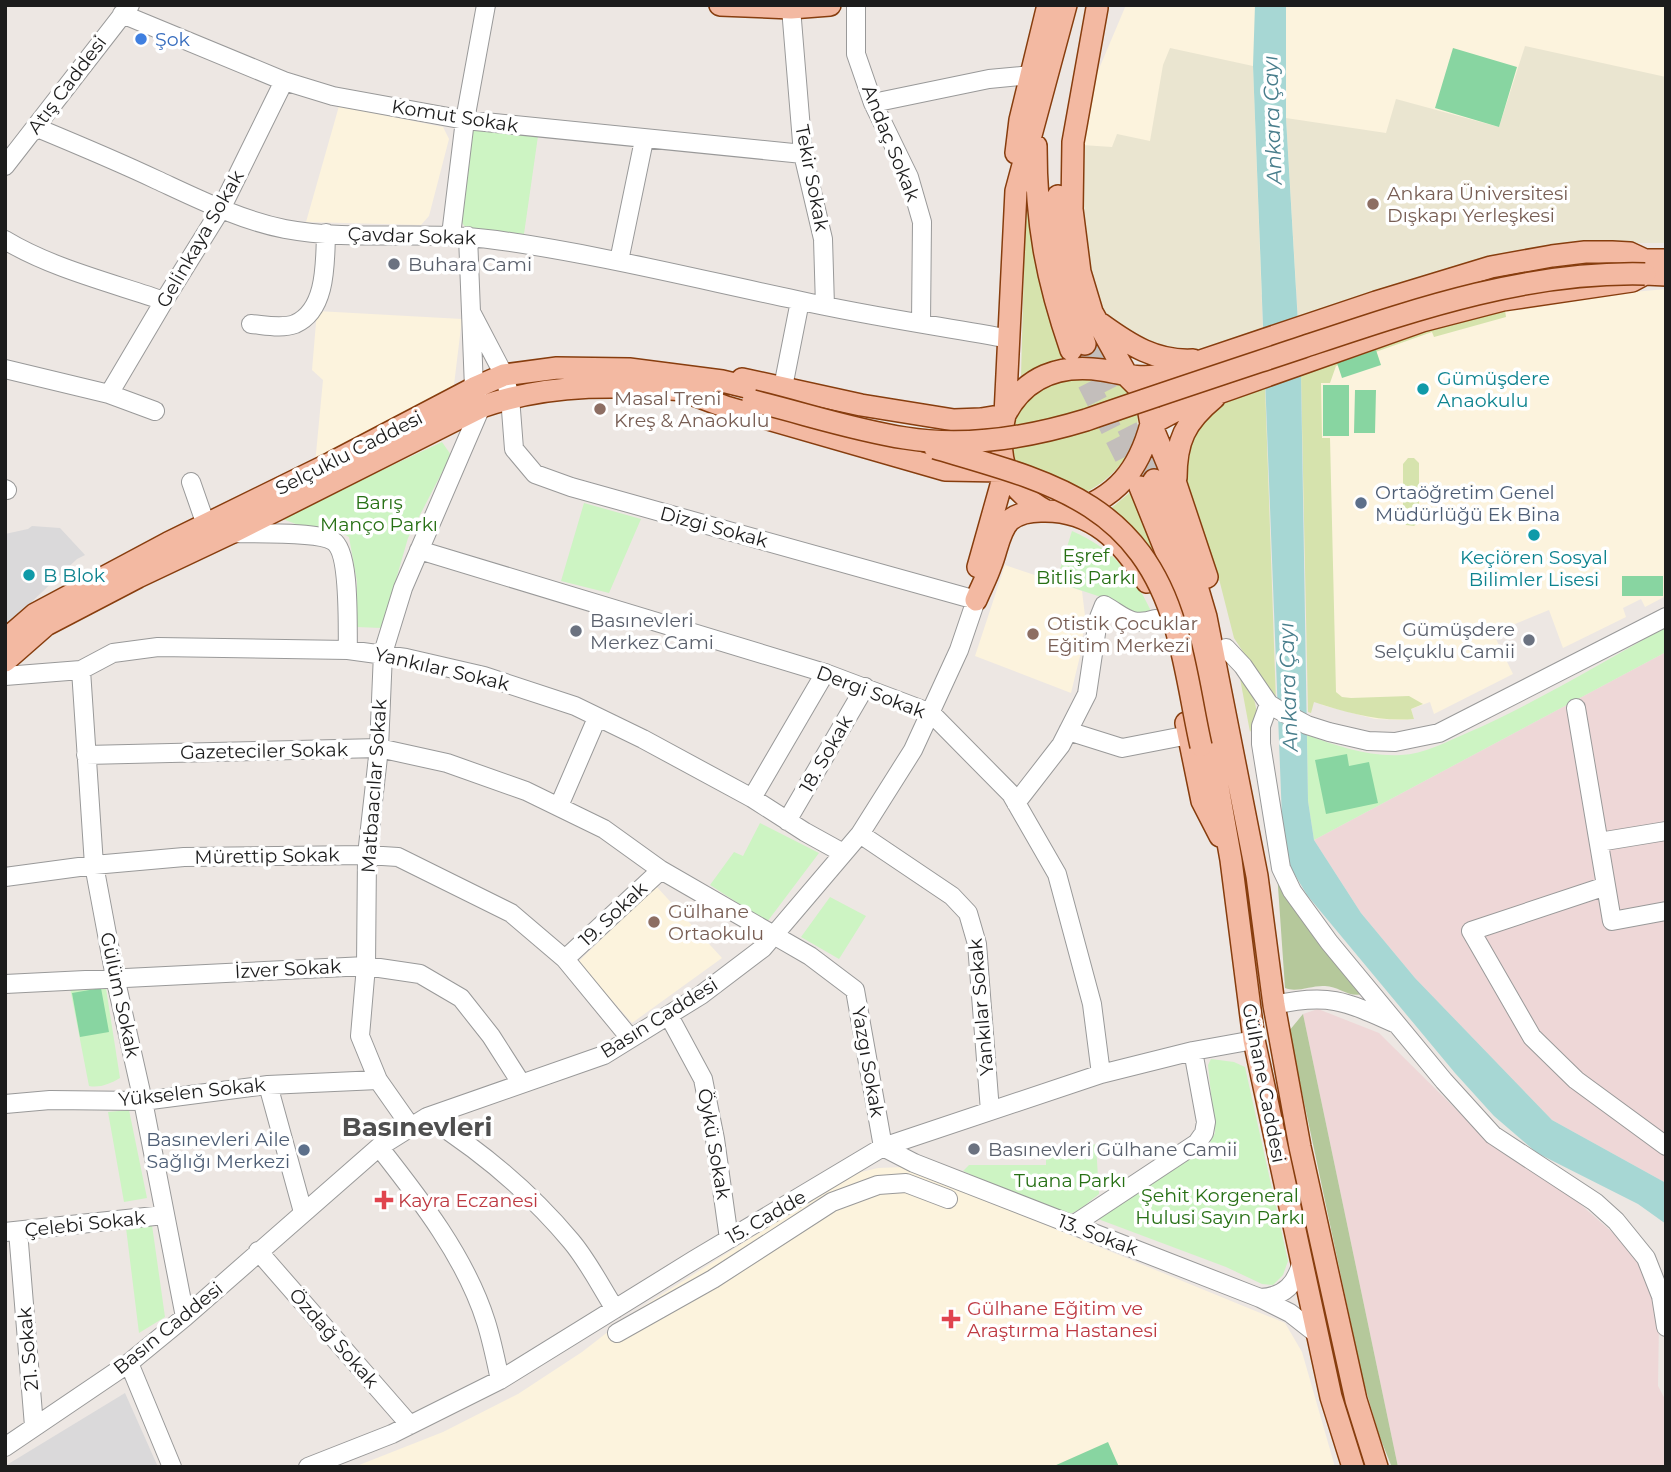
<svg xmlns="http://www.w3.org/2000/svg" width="1671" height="1472" font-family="Montserrat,sans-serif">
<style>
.residential{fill:#dad9da}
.education{fill:#fcf3dd}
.military{fill:#eed7d7}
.farmland{fill:#eae5d0}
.grass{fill:#d6e3ad}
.forest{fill:#b5c89b}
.park{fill:#cdf4c3}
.pitch{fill:#88d5a1}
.water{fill:#a7d7d4}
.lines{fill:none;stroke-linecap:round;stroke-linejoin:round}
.major-tunnel{stroke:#c3bebb;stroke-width:21;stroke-dasharray:21 10;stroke-linecap:butt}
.minor-casing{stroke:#999;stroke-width:20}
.major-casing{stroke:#873d0e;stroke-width:24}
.minor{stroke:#fff;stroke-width:18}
.major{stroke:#f3b9a2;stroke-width:21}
.major-bridge-casing{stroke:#873d0e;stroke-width:24;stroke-linecap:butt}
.major-bridge{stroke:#f3b9a2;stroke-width:21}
.shop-dot{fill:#3f7fe0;stroke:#fff;stroke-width:2.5}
.education-dot{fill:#8d6e63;stroke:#fff;stroke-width:2.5}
.worship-dot{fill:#6b7280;stroke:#fff;stroke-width:2.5}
.culture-dot{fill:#0f9aa8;stroke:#fff;stroke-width:2.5}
.service-dot{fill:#5c6f8a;stroke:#fff;stroke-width:2.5}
.health-dot{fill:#e0444e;stroke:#fff;stroke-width:2.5}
.labels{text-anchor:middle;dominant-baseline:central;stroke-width:7;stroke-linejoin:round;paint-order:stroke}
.shop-label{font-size:19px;fill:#366cbe;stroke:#fff;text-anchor:start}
.street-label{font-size:19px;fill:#1c1c1c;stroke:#fff}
.education-label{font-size:19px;fill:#785e54;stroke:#fff;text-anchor:start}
.worship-label{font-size:19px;fill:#5b616d;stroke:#fff;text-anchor:start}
.culture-label{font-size:19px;fill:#0d838f;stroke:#fff;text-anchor:start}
.service-label{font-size:19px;fill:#4e5e75;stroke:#fff;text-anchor:start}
.park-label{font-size:19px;fill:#277015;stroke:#fff}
.health-label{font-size:19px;fill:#be3a42;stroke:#fff;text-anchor:start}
.water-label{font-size:21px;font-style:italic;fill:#487e8c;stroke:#fff}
.district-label{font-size:26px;font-weight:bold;fill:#4f4f4f;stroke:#fff}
</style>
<rect width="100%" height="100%" fill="#ede7e3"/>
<!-- residential -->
<path class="residential" d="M32 526 60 528 85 555 77 559 5 627V534L28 529Z
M125 1393 158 1467H5V1466Z"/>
<!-- education -->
<path class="education" d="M1126 5H1666V243H1613L1108 317 1097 299 1082 145 1093 83Z
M339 106 443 127 449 139 429 216 421 225 306 222Z
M1666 289V596L1645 607 1641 599 1623 608 1626 617 1563 648 1549 610 1493 633 1513 674 1434 714 1430 702 1411 709 1414 719 1401 720 1375 719 1322 705 1301 375 1431 329 1505 310 1601 295Z
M317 311 462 319 453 393 315 464 323 380 312 370Z
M1005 565 1082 591 1085 616 1081 652 1071 693 975 656Z
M656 886 722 958 632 1023 578 962Z
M904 1167 1285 1323 1302 1352 1335 1467H354L443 1432 518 1394 582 1352 631 1314 833 1186 861 1172 878 1168Z"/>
<!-- military -->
<path class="military" d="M1666 652V1183L1552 1120 1415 978 1361 913 1314 840Z
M1318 1009 1379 1033 1485 1138 1579 1203 1613 1233 1640 1265 1649 1284 1659 1322 1658 1386 1666 1401V1467H1398L1303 1014Z"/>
<!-- farmland -->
<path class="farmland" d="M1525 46 1666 77V243H1613L1298 320 1286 118 1386 133 1396 99 1499 127Z
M1170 48 1253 66 1263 332 1210 352 1160 351 1108 317 1091 284 1082 229V145L1112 147 1117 134 1150 141 1163 65Z"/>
<!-- grass -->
<path class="grass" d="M1029 173 1067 356 1041 365 1021 376 1025 226Z
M1505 310 1506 317 1434 337 1432 332 1336 366 1330 383H1321L1322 438H1330L1336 692 1342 697 1351 698 1409 696 1423 704 1411 709 1414 719C1380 722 1347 713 1314 702L1311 713 1308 712 1301 375 1444 325Z
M1095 376C1102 378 1115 379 1121 383 1126 387 1131 395 1134 401 1149 440 1115 480 1080 495L1010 460 1011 421 1030 396 1061 381Z
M1265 385 1276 702 1234 638 1218 575 1182 475V457L1199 422 1228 398Z
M1408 458H1414L1419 463V522L1414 526 1406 525 1403 520V464Z
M1134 489 1172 584 1108 511Z
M1239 673C1252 693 1264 709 1250 732Z"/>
<!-- forest -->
<path class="forest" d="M1277 872 1363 994C1348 998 1339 986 1325 986 1312 985 1297 993 1285 988Z
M1303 1014 1398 1467 1391 1465 1379 1435 1363 1380 1289 1031Z"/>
<!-- park -->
<path class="park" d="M472 129 538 136 524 234 466 228 459 219Z
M442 442 451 455 408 538 382 628 356 627 357 582 349 537 333 528 301 526 280 518Z
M584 503 641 519 609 593 561 581Z
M1072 531C1111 548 1133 573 1151 611L1133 617 1113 601 1056 582Z
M1666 627V652L1314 840 1308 801 1307 735C1337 746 1369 757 1401 755 1424 754 1446 742 1467 733 1535 703 1600 664 1666 627Z
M760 823 819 853 767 922 710 885 734 852 743 856Z
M830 897 866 916 839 959 801 937Z
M105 982 120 1078C110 1084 100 1088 89 1086L70 988Z
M1211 1059 1234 1062 1245 1067 1288 1261 1283 1275 1273 1285 1262 1284 1226 1267 1098 1219 1207 1148 1215 1133 1208 1065Z
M129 1110 147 1198 124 1202 108 1112Z
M1096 1144 1099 1194C1091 1200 1081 1210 1072 1213 1057 1219 982 1179 963 1171L969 1165H1046V1158Z
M152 1225 165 1317 139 1333 126 1228Z"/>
<!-- pitch -->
<path class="pitch" d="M1453 48 1517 67 1499 127 1435 108Z
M1376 350 1381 365 1342 378 1337 363Z
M1323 385H1349V436H1323Z
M1355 390H1376L1375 433H1354Z
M1622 576H1663V596H1622Z
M1347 754 1349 766 1369 762 1378 803 1326 814 1315 760Z
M101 988 109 1032 80 1037 72 993Z
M1108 1442 1119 1467H1054V1466Z"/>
<!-- water -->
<path class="water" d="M1255 5H1286V118L1301 375 1308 801 1314 840 1361 913 1415 978 1552 1120 1666 1183V1224L1638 1204 1537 1153 1494 1116 1455 1073 1307 895 1292 870 1283 845 1253 66Z"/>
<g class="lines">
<!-- major-tunnel -->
<path class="major-tunnel" d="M1085 344 1154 480
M1074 355 1138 483"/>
<defs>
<path id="minor" d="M856 5V54L873 103 909 177 922 222 921 323
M791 8 803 154 823 239 825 306
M122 14 284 81 333 96 465 120 803 154
M873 103 989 79 1031 75
M35 127C76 144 117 161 157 180 198 199 240 220 285 229 355 242 426 230 496 240 597 254 697 279 797 300 867 316 939 326 1010 339
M5 166 130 5
M451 235 465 120 486 5
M5 240C51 268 112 283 164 301
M619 261 644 140
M251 324C264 325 282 329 295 324 327 310 325 262 326 233
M5 369 109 394 155 411
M783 387 800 301
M109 394 164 301 221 209 284 81
M191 482 206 525
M5 489 7 490
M231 533C252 534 317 531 333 541 351 552 347 628 348 650
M419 550 825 673 931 713 1011 794 1057 874 1092 1004 1101 1074
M1226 648 1243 666 1269 704 1277 709 1307 725 1329 732 1368 741 1395 742 1439 733 1666 617
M81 670 94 865 115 977 143 1101 185 1317
M5 676 81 670 113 653 158 647 348 650 406 658 484 676 575 706 643 739 752 798 805 832 843 853
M1269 704 1261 726V744L1281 868 1292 891 1329 942 1444 1081 1493 1135 1595 1202 1616 1221 1646 1258 1661 1296 1666 1327
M1576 708 1612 921 1666 911
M1068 731 1122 748 1189 735
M86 755 379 748 447 763 526 791 604 829 661 870 810 956 855 990 883 1147 914 1163 1260 1298 1290 1313 1318 1335
M752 798 825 673
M1016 803 1061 745 1087 694 1098 620 1104 605C1124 616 1130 627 1155 619
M559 806 597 718
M787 821 865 687
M860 834 952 896 968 913 977 944 990 1111
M1599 842 1666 831
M5 877 94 865 184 857 367 855 398 857 511 913 565 959 630 1038
M1606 886 1471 931 1532 1037 1576 1080 1666 1146
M565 959 661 870
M5 984 366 966 420 974 461 998 491 1036 521 1083
M1274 1005C1328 993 1345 1001 1394 1023
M669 1016 703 1079 715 1139 729 1239
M268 1085 303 1212
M5 1104 50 1100 143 1101 268 1085 378 1080
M427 1117C481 1151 530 1192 571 1241 588 1261 601 1287 615 1309
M411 1127 378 1080 360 1036 366 966 367 855 379 748 383 653 403 588 481 407 474 388 468 236
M379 1147C420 1199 466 1258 486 1322 492 1341 496 1361 500 1380
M1073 1225 1197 1143 1204 1133 1206 1122 1193 1051
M18 1231 34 1426
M5 1232 164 1215
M258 1251 410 1425
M1260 1298C1285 1297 1297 1283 1302 1260
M617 1333 713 1279 832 1202 878 1185 906 1183 948 1199
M129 1363 172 1467
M5 1447 129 1363 185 1317 379 1147 427 1117 604 1055 701 995 763 948 860 834 913 750 959 650 976 600 571 487 535 474 514 449 510 397 504 375 471 312
M308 1467 392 1434 500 1380 694 1260 883 1147 1101 1074 1193 1051 1254 1040"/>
<path id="major" d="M720 5 791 8 830 5
M1097 8 1073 142 1072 209 1080 272 1092 312 1128 377 1141 390 1147 402 1151 424 1176 484 1207 577
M1036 146C1036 222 1046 278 1071 350
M1016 153 1020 120 1048 5
M1058 196C1058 248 1067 295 1085 344
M1101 324C1130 345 1156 362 1193 360
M742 379 861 405 954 420 981 419 1005 415
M683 391 726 407 945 470 1003 471
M1005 415C1025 376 1060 364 1102 370 1123 373 1133 379 1156 376L1376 302 1491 267 1552 256 1585 252H1612L1630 253 1645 260H1666
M1176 478C1176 441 1185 422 1214 398
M1154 480 1196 583 1206 617 1257 876 1274 1005 1300 1147 1356 1400 1377 1467
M1140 487 1171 564 1189 623 1231 860 1254 1040 1331 1397 1353 1467
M1046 511C1005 488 995 459 1005 415L1016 191 1066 5
M1070 512C1117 498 1139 469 1151 424L1190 403 1422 321 1503 300 1632 281 1645 274 1666 275
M978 567 1005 471
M976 600C981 588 987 577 991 565 997 551 999 530 1010 520 1019 513 1030 511 1041 511 1092 509 1122 541 1147 582
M5 640 35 614 168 543 331 463 474 388 504 375 557 368 629 369 722 381 755 389
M5 661 46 625 138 577 231 533 481 407C552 382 624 385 698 391
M1186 723 1202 801 1220 836"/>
</defs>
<!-- minor casing -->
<use href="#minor" class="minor-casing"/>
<!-- major casing -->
<use href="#major" class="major-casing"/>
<!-- minor -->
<use href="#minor" class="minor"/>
<!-- major -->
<use href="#major" class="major"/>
<defs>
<path id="major-bridge" d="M753 401C803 413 853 430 905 438 966 448 1027 438 1086 420 1158 395 1231 371 1303 347 1414 310 1526 271 1645 274
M935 448C1046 481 1138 500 1175 626 1187 665 1192 706 1201 746"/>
</defs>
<!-- major-bridge casing -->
<use href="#major-bridge" class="major-bridge-casing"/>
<!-- major-bridge -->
<use href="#major-bridge" class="major-bridge"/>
</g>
<!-- markers -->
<circle class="shop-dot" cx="141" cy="39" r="7"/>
<g class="education-dot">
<circle cx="1373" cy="204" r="7"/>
<circle cx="600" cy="409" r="7"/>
<circle cx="1033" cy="634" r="7"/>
<circle cx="654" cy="922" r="7"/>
</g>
<g class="worship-dot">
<circle cx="394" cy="264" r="7"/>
<circle cx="576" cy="631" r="7"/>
<circle cx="1529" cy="640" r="7"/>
<circle cx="974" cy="1149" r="7"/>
</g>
<g class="culture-dot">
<circle cx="1423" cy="389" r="7"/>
<circle cx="1534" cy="535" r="7"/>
<circle cx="29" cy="575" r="7"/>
</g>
<g class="service-dot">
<circle cx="1361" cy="503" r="7"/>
<circle cx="304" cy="1150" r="7"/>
</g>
<g class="health-dot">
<path d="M380.5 1189.5h7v7h7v7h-7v7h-7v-7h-7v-7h7z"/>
<path d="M947.5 1308.5h7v7h7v7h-7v7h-7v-7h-7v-7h7z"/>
</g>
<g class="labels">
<!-- shop labels -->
<g class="shop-label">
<text x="155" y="39">Şok</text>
</g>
<!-- street labels -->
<g class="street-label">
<text transform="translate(67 85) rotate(-53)">Atış Caddesi</text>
<text transform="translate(455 116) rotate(9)">Komut Sokak</text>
<text transform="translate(891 143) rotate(68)">Andaç Sokak</text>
<text transform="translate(812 178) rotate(79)">Tekir Sokak</text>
<text transform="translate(412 236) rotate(2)">Çavdar Sokak</text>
<text transform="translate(200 239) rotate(-60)">Gelinkaya Sokak</text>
<text transform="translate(349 453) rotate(-27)">Selçuklu Caddesi</text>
<text transform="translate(714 527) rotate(15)">Dizgi Sokak</text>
<text transform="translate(442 669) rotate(13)">Yankılar Sokak</text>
<text transform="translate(871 692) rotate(21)">Dergi Sokak</text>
<text transform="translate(264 751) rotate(-1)">Gazeteciler Sokak</text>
<text transform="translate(826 754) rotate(-60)">18. Sokak</text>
<text transform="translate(374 786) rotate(-86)">Matbaacılar Sokak</text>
<text transform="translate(267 856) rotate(-1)">Mürettip Sokak</text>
<text transform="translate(613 914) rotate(-43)">19. Sokak</text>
<text transform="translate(288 969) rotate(-3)">İzver Sokak</text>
<text transform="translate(120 995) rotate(78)">Gülüm Sokak</text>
<text transform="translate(981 1007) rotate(-95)">Yankılar Sokak</text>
<text transform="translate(659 1018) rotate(-32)">Basın Caddesi</text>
<text transform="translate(868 1062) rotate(80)">Yazgı Sokak</text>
<text transform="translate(1264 1083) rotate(79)">Gülhane Caddesi</text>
<text transform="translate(192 1092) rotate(-6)">Yükselen Sokak</text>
<text transform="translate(714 1144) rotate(80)">Öykü Sokak</text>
<text transform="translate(766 1217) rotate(-30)">15. Cadde</text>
<text transform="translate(85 1224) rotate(-6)">Çelebi Sokak</text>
<text transform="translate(1098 1235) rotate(21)">13. Sokak</text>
<text transform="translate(168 1328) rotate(-39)">Basın Caddesi</text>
<text transform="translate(334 1338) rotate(49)">Özdağ Sokak</text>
<text transform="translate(28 1349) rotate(-95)">21. Sokak</text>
</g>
<!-- education labels -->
<g class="education-label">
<text x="1387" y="193">Ankara Üniversitesi<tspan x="1387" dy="22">Dışkapı Yerleşkesi</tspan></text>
<text x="614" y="398">Masal Treni<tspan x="614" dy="22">Kreş &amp; Anaokulu</tspan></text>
<text x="1047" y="623">Otistik Çocuklar<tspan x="1047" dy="22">Eğitim Merkezi</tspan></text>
<text x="668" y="911">Gülhane<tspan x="668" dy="22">Ortaokulu</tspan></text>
</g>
<!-- worship labels -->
<g class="worship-label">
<text x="408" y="264">Buhara Cami</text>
<text x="590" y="620">Basınevleri<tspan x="590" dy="22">Merkez Cami</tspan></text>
<text x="1515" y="629" text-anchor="end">Gümüşdere<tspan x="1515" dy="22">Selçuklu Camii</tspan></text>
<text x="988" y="1149">Basınevleri Gülhane Camii</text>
</g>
<!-- culture labels -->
<g class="culture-label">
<text x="1437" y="378">Gümüşdere<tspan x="1437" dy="22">Anaokulu</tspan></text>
<text x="1534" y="557" text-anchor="middle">Keçiören Sosyal<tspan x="1534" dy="22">Bilimler Lisesi</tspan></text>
<text x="43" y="575">B Blok</text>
</g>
<!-- service labels -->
<g class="service-label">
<text x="1375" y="492">Ortaöğretim Genel<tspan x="1375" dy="22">Müdürlüğü Ek Bina</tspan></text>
<text x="290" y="1139" text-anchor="end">Basınevleri Aile<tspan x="290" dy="22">Sağlığı Merkezi</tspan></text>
</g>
<!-- park labels -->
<g class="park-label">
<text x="379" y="502">Barış<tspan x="379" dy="22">Manço Parkı</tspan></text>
<text x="1086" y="555">Eşref<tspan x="1086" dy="22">Bitlis Parkı</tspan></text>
<text x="1070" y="1180">Tuana Parkı</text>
<text x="1220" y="1195">Şehit Korgeneral<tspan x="1220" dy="22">Hulusi Sayın Parkı</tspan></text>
</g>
<!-- health labels -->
<g class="health-label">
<text x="398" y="1200">Kayra Eczanesi</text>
<text x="967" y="1308">Gülhane Eğitim ve<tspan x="967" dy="22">Araştırma Hastanesi</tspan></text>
</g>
<!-- water labels -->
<g class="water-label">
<text transform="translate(1272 120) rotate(-92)">Ankara Çayı</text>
<text transform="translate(1288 687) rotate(-92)">Ankara Çayı</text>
</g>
<!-- district labels -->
<g class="district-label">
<text x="417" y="1127">Basınevleri</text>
</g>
</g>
<!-- border -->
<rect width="1671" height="1472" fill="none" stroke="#1c1c1c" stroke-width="14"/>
</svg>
